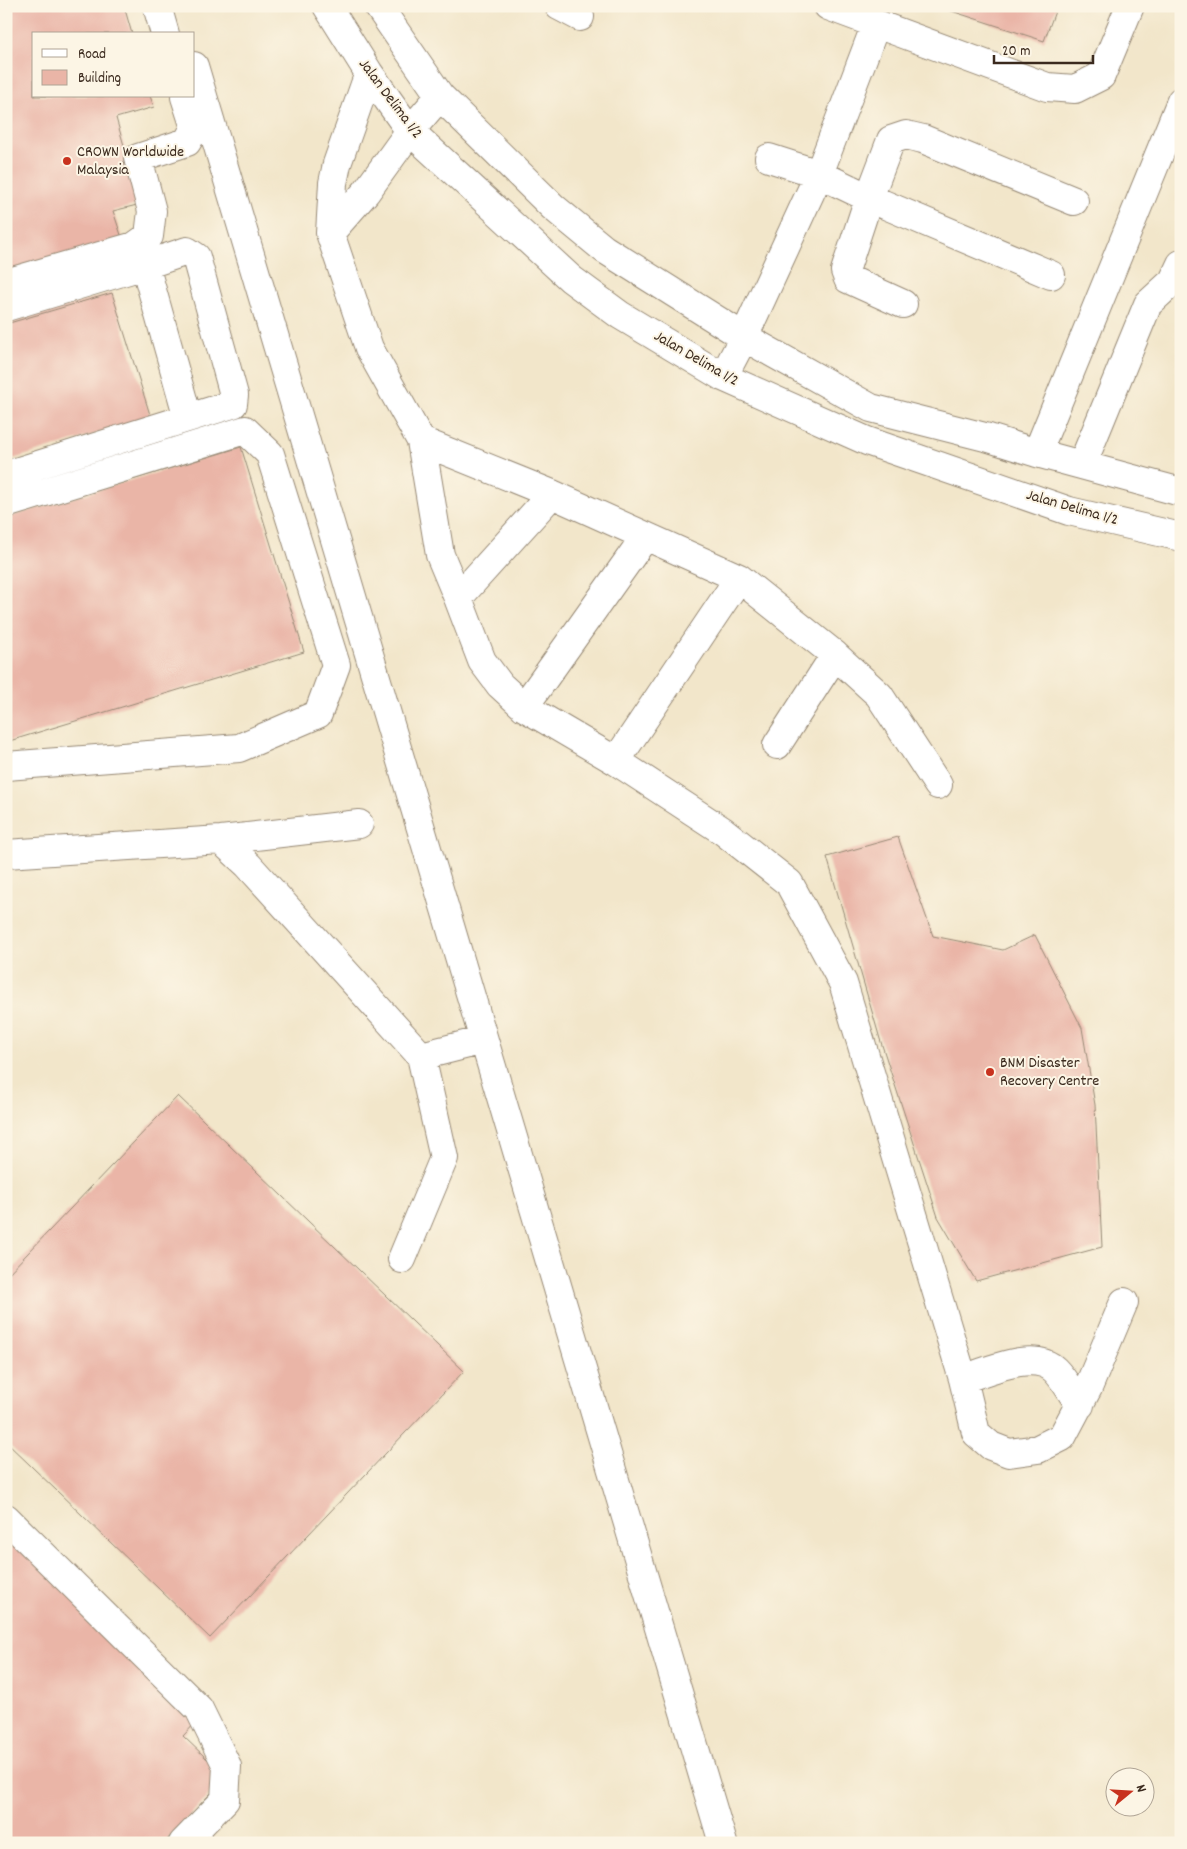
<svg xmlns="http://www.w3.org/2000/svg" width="1187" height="1849" viewBox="0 0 1187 1849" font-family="Dekko,sans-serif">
<rect width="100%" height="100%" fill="#fcf5e5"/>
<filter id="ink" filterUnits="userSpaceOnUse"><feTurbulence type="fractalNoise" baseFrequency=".02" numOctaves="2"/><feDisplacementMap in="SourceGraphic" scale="10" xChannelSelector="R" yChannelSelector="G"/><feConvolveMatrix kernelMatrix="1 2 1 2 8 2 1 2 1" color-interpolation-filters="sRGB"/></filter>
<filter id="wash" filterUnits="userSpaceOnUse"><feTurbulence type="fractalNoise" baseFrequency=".0096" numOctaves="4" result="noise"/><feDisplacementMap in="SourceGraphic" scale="20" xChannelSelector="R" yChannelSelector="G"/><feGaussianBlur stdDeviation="1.12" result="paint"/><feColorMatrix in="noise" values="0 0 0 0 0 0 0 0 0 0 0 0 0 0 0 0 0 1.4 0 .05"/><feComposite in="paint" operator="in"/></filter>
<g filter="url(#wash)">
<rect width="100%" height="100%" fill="#f2e6ca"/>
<g id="blocks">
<!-- building -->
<path fill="#eab5a7" d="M6,6h118l8,28h-98v62h116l4,11 -38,11 25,86 -28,7 9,27 -116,34z
M936,6h121l-13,35z
M112,293l39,125 -145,43v-137z
M241,447l63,205 -298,90v-224z
M898,837l35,99 70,14 32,-15 47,93 13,77 7,142 -126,34 -38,-64 -58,-178 -53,-182z
M178,1096l286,275 -254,267 -204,-196v-166z
M6,1534l194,184 -17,18 43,41 -62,66h-158z"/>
</g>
</g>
<g filter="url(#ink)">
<use href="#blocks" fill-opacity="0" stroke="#968874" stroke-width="1"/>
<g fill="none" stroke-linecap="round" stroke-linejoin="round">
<!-- minor casing -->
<g stroke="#968874" stroke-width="30">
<path id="minor" d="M157,6l8,28
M327,6l42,67 41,58 161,148 49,36 103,62 144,64 202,70 112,26
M378,6l62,90 113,111 51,42 140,88 127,71 118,30 48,15 144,39
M559,6l21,11
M828,6l219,81 28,2 26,-13 29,-70
M876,24l-57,150 50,24 182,77
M194,66l529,1777
M369,73l-32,91 -4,19 -3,50 39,115 52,93 19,114 18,43 24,63 18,24 24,22 92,54 107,70 66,52 54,100 120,396 13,54 15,13 18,7 29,-4 24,-12 26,-49 36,-86
M330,233l36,-41 44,-61 30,-35
M145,265l42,-14 9,6 38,138 -1,9 -45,14
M6,283l129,-37 14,-10 3,-25 -14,-53 49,-16 8,-14 -10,-31
M903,304l-55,-25 -3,-8 24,-73 22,-58 15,-5 17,4 151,62
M6,307l139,-42 43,153 -182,57
M723,377l21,-40 75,-163 -50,-16
M421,441l131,53 187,84 96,77 44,40 59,90
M1037,453l144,-352
M1082,465l66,-161 25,-23 8,-17
M6,504l239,-74 25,24 66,211 -18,49 -79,34 -233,18
M458,598l94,-104
M524,707l121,-170
M777,745l58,-90
M616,761l123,-183
M221,840l27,25 173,191 23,102 -42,101
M6,854l215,-14 138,-16
M421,1056l63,-16
M963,1379c25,-8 71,-30 92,-9 10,10 17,24 25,35
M6,1518l193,191 28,57 -2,34 -42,43"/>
</g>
<!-- minor -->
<use href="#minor" stroke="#fff" stroke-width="28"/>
</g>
</g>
<!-- markers -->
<g fill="#c8321e" stroke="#fcf5e5" stroke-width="2">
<circle cx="67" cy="161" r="5"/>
<circle cx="990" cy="1072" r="5"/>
</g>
<g text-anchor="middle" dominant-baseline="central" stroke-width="4" stroke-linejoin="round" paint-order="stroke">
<!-- street labels -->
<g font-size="16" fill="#3b2a1e" stroke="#fcf5e5">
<text transform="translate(390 99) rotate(53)">Jalan Delima 1/2</text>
<text transform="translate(696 359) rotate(30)">Jalan Delima 1/2</text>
<text transform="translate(1072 508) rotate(16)">Jalan Delima 1/2</text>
</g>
<!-- poi labels -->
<g font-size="16" fill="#3b2a1e" stroke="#fcf5e5" text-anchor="start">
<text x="77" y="152">CROWN Worldwide<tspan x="77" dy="18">Malaysia</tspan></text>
<text x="1000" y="1063">BNM Disaster<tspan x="1000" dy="18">Recovery Centre</tspan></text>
</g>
</g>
<!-- margin -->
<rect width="1187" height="1849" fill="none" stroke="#fcf5e5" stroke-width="25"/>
<!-- legend -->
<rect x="32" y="32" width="162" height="65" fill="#fcf5e5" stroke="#afa495"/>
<rect x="42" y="49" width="25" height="8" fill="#ffffff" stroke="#afa495"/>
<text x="78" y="58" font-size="15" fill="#3b2a1e">Road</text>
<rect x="42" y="70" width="25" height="15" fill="#eab5a7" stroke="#afa495"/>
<text x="78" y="82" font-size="15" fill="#3b2a1e">Building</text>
<!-- north arrow -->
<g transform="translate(1130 1792) rotate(72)"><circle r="24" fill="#fcf5e5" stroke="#afa495"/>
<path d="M0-4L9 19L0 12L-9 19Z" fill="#c8321e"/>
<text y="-8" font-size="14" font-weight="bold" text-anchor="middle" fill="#3b2a1e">N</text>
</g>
<!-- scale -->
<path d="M994 55v8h99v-8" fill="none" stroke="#3b2a1e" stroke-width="2.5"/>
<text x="1002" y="55" font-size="15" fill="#3b2a1e" stroke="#fcf5e5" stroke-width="4" paint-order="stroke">20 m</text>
</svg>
